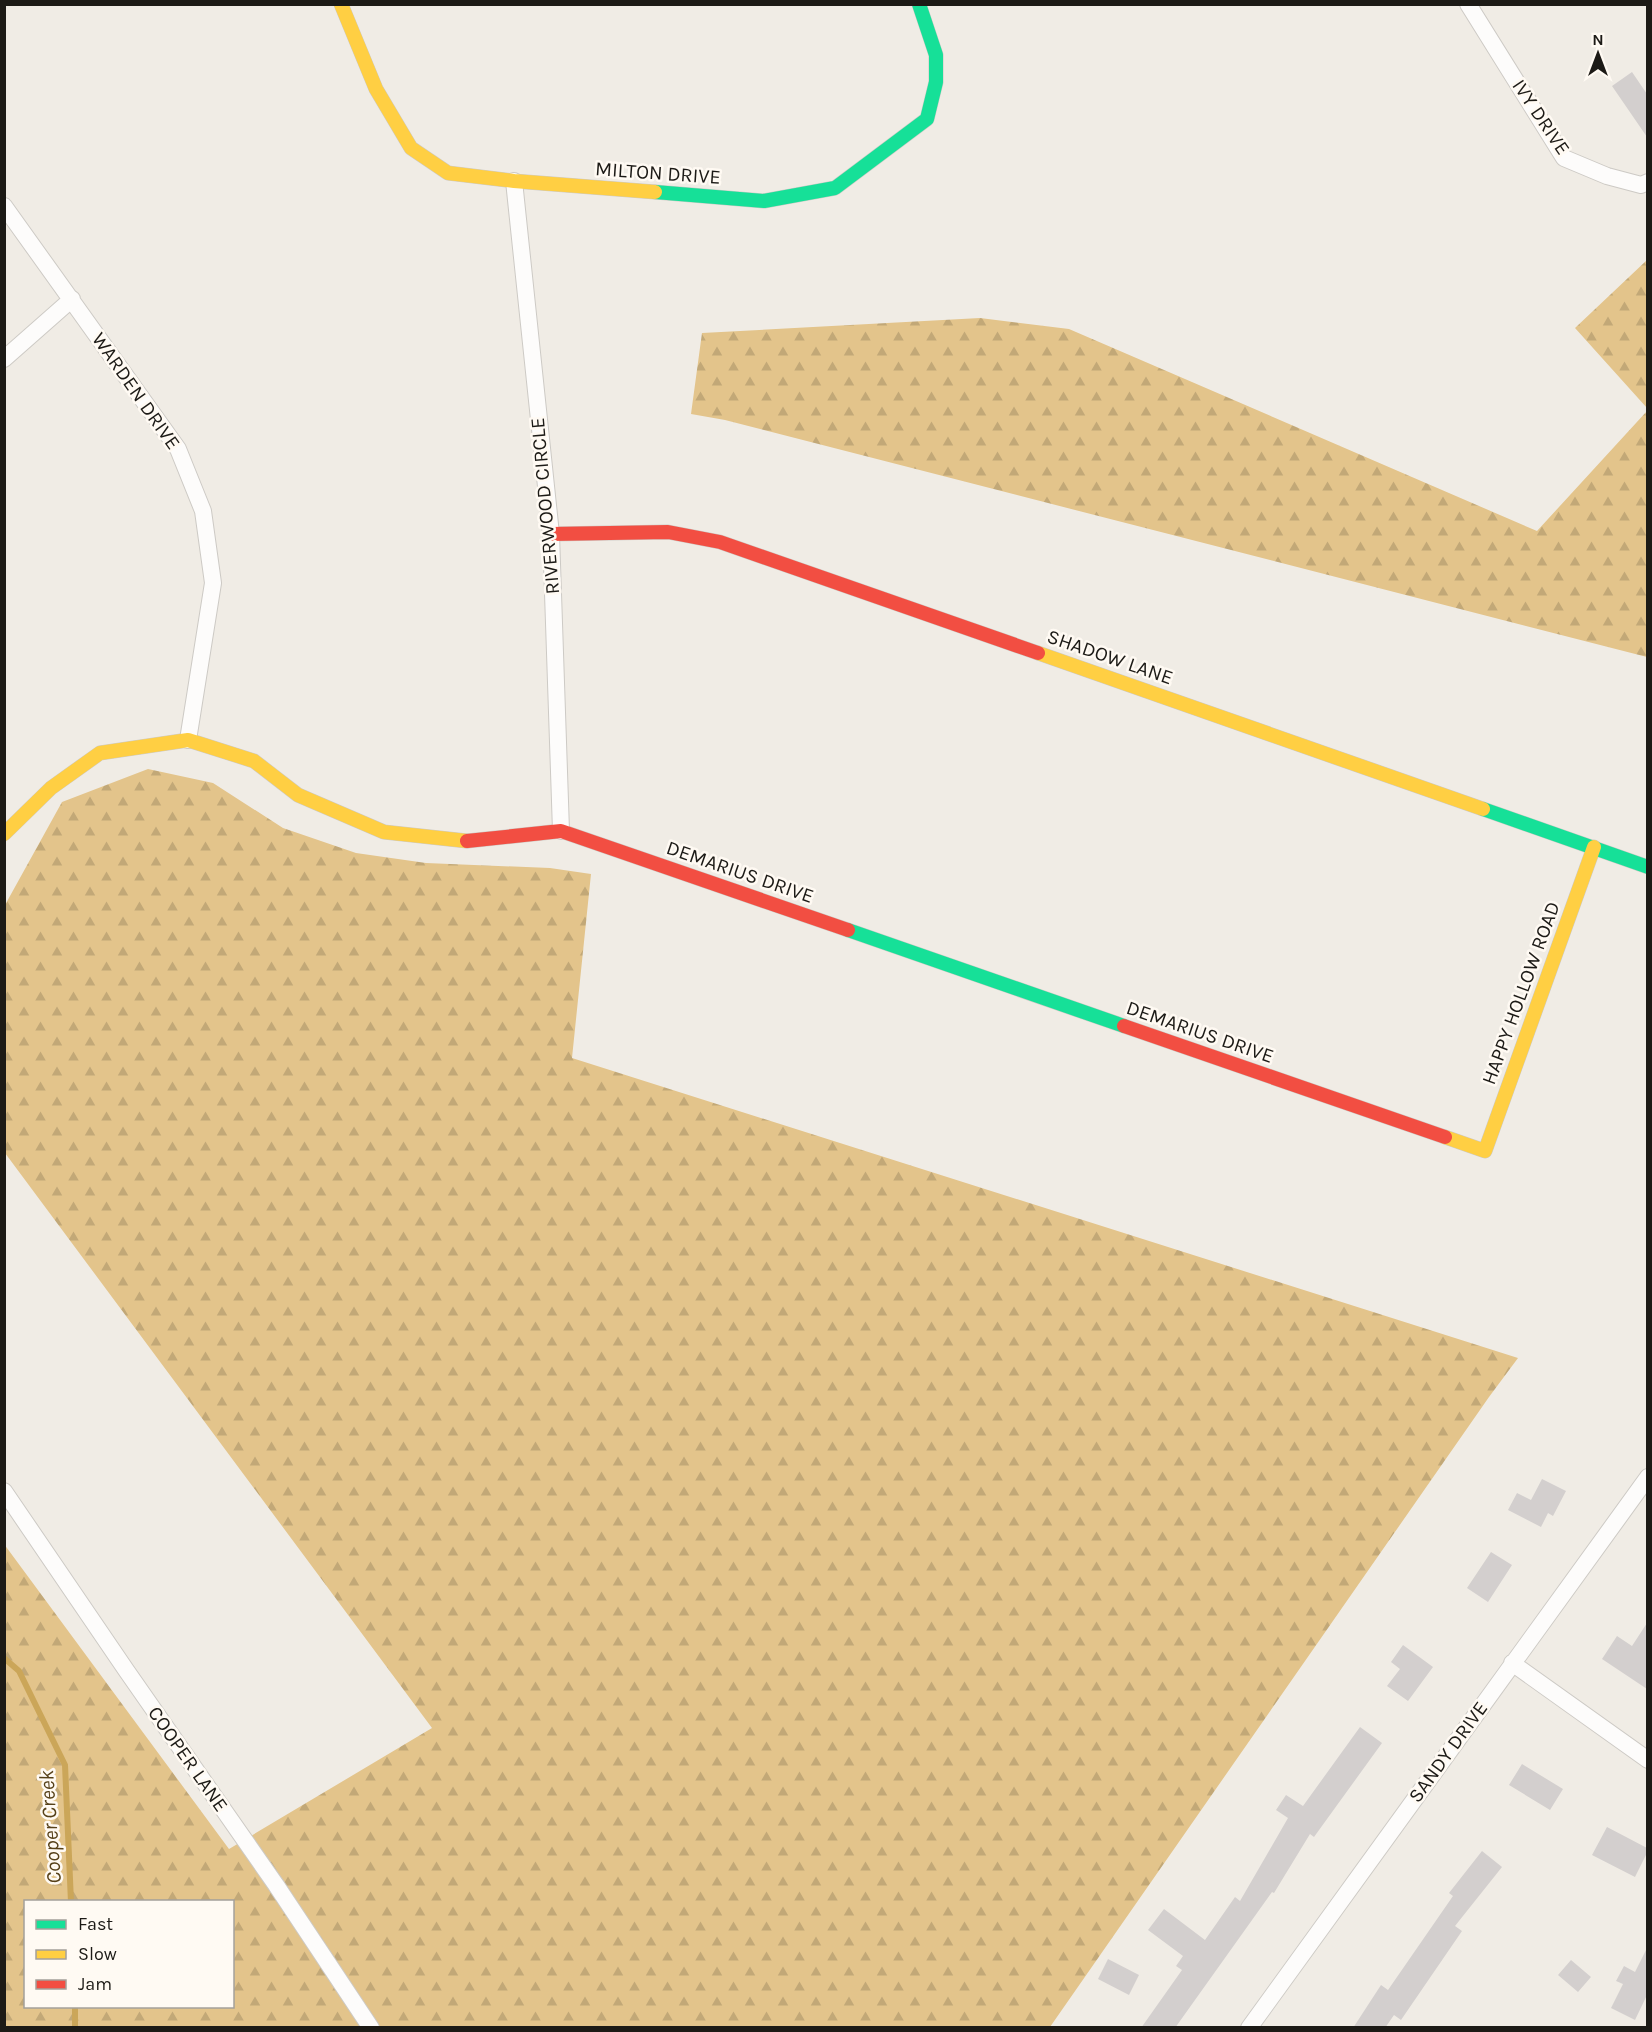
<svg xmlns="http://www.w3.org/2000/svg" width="1652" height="2032" viewBox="0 0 1652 2032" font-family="Karla,sans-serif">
<defs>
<pattern id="forest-firs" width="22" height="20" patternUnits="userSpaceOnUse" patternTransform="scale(1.5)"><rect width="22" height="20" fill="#e3c48b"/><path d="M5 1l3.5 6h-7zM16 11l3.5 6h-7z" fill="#c2a877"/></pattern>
</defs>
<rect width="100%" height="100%" fill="#f0ece5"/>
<!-- forest -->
<path fill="url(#forest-firs)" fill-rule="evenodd" d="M1647,260v148l-72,-80z
M980,318l89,11 468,202 110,-120v246l-922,-237 -34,-6 11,-81z
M148,769l65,14 70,45 73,25 70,10 124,5 41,6 -19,184 946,300 -29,39 -439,630h-1045l-1,-483 225,305 203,-121 -427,-575v-248l57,-103zM26,1902h206v104h-206z"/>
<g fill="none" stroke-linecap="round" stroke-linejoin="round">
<!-- stream -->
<path stroke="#cba659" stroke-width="6" d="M4,1658l15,13 46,94 6,137
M75,2006v22"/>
</g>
<!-- building -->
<path fill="#d3cfce" d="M1632,72l15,22v43l-35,-51z
M1542,1479l24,12 -13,25 -5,-3 -7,14 -33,-17 9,-17 14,7z
M1491,1552l21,13 -24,37 -21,-14z
M1647,1623v66l-45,-30 15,-23 15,10z
M1403,1645l30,22 -25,34 -21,-15 13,-17 -9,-7z
M1360,1727l22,16 -68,94 -4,-3 -36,59 -2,-1 -97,136h-34l41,-58 -6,-4 7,-10 -35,-26 16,-21 41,31 30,-43 5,4 48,-83 -12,-8 10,-15 17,11z
M1522,1764l41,25 -13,21 -41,-25z
M1607,1827l40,21v5l-12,24 -43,-22z
M1482,1851l20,16 -47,59 7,5 -61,89 -7,-5 -9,13h-32l28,-43 7,5 65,-94 -4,-3z
M1647,1948v47l-12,25 -24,-12 12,-24 -7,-3 8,-15 11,6z
M1108,1959l31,16 -10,20 -31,-16z
M1571,1960l20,17 -13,15 -20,-17z"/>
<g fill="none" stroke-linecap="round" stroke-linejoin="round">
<!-- street casing -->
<g stroke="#cdcac5" stroke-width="18">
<path id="street" d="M1468,4l96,154 43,18 34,9 7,-3
M514,181l37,353 10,297
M4,206l174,243 25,62 10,72 -25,157
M4,359l68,-60
M4,1491l122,179 150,215 95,143
M1512,1663l136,97
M1249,2028l399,-551"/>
</g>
<!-- fast casing -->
<g stroke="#cdcac5" stroke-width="15">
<path id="fast" d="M655,192l109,9 71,-13 92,-69 9,-37v-27l-17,-51
M1483,809l165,58
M848,930l276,96"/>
</g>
<!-- slow casing -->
<g stroke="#cdcac5" stroke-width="15">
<path id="slow" d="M341,4l35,85 35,59 37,25 66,8 141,11
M1038,653l445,156
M4,834l47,-46 49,-35 88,-13 66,21 44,34 86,37 83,9
M1445,1137l40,14 109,-304"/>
</g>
<!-- jam casing -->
<g stroke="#cdcac5" stroke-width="15">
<path id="jam" d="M551,534l117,-2 52,10 318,111
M467,841l94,-10 287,99
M1124,1026l321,111"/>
</g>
<!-- street -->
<use href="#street" stroke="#fdfcfb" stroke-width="16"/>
<!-- fast -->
<use href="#fast" stroke="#16e098" stroke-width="14"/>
<!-- slow -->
<use href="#slow" stroke="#ffcf43" stroke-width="14"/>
<!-- jam -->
<use href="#jam" stroke="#f24e42" stroke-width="14"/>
</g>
<g text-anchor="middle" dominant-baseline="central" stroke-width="5" stroke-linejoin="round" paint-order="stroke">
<!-- street labels -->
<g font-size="20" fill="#1c1a16" stroke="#fffaf3">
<text transform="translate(1541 117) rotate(56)">IVY DRIVE</text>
<text transform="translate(658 173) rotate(4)">MILTON DRIVE</text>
<text transform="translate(136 391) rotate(55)">WARDEN DRIVE</text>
<text transform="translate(545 506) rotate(-95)">RIVERWOOD CIRCLE</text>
<text transform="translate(1110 657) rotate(19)">SHADOW LANE</text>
<text transform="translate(740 872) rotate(19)">DEMARIUS DRIVE</text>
<text transform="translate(1521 993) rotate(-70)">HAPPY HOLLOW ROAD</text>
<text transform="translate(1200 1032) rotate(19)">DEMARIUS DRIVE</text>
<text transform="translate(1448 1752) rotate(-54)">SANDY DRIVE</text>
<text transform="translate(188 1759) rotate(55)">COOPER LANE</text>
</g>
<!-- water labels -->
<g font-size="21" font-style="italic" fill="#574119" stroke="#fffaf3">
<text transform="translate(50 1827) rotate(-94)">Cooper Creek</text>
</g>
</g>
<!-- border -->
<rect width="1652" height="2032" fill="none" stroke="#1c1a16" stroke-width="12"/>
<!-- legend -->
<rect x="24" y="1900" width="210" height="108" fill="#fffaf3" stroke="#a4a09b" stroke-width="1.5"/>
<rect x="36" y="1920" width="30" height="9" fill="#16e098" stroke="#a4a09b" stroke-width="1.5"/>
<text x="78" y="1930" font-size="18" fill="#1c1a16">Fast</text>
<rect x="36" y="1950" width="30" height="9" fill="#ffcf43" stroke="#a4a09b" stroke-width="1.5"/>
<text x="78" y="1960" font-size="18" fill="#1c1a16">Slow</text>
<rect x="36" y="1980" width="30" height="9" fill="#f24e42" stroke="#a4a09b" stroke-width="1.5"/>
<text x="78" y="1990" font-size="18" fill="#1c1a16">Jam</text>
<!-- north arrow -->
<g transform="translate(1598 54)" stroke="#fffaf3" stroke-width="4.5" paint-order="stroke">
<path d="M0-4.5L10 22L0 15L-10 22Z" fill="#1c1a16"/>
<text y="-9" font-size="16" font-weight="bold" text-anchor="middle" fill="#1c1a16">N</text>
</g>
</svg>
